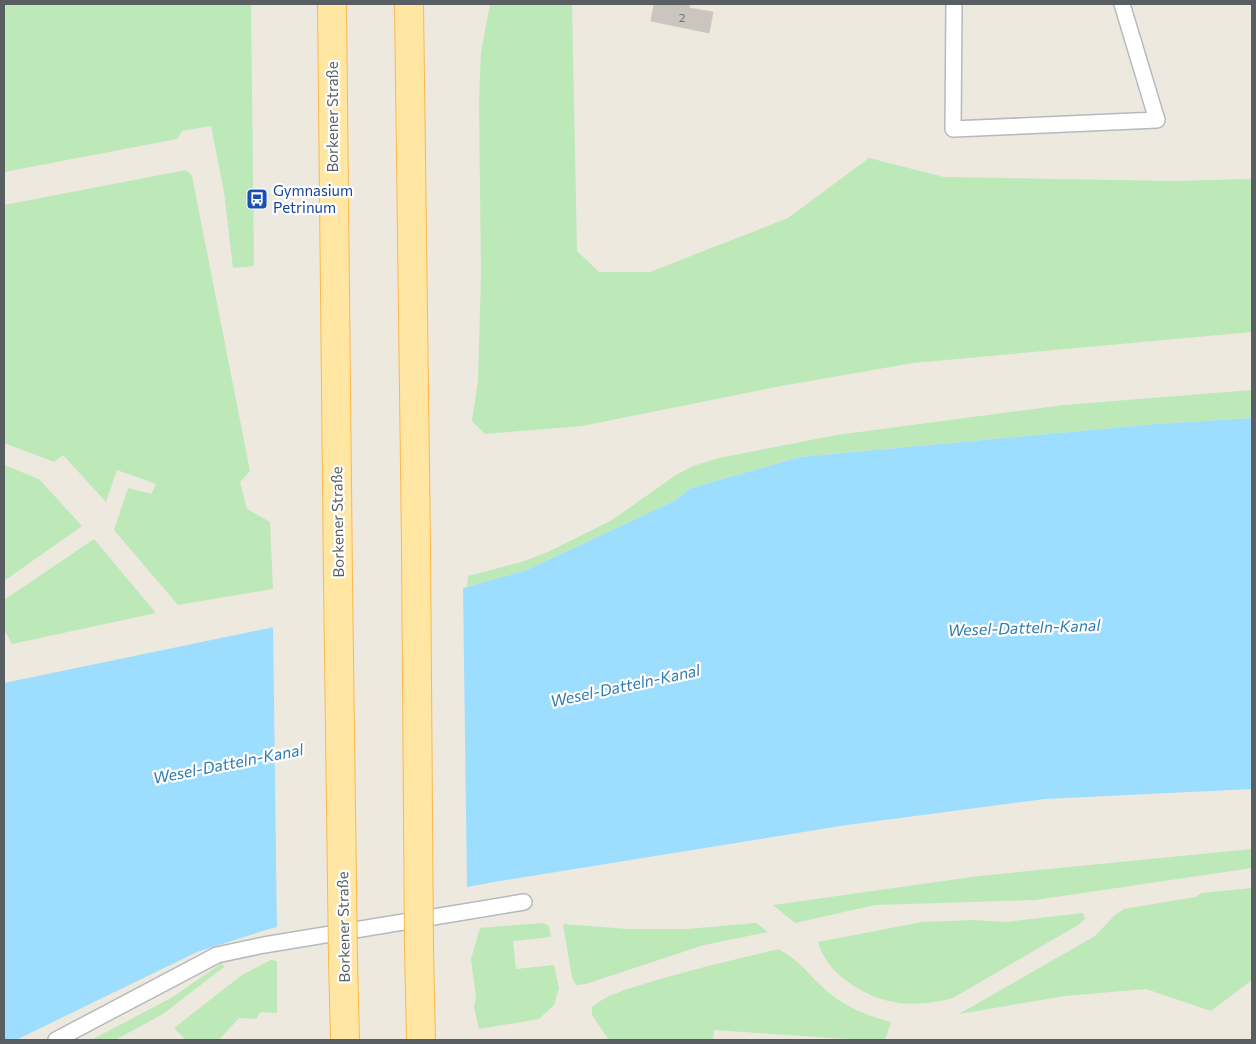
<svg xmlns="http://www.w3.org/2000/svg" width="1256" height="1044" viewBox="0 0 1256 1044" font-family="Commissioner,sans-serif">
<rect width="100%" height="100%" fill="#ede9df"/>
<!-- green -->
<path fill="#bde8b8" d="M4,4h247l3,262 -21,2 -9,-76 -13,-66 -29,5 -5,8 -173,33z
M490,4h82l5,247 22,21h51l138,-54 81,-60 75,19 230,4 75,-2 3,1v152l-339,31 -132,23 -199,40 -97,8 -13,-13 6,-41 3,-106 -2,-173 2,-49z
M186,170l6,6 58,295 -10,11 7,27 23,13 3,67 -95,16 -64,-75 14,-42 23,6 5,-10 -39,-14 -11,32 -43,-47 -9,7 -50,-19v-238z
M1252,390v28l-95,6 -357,33 -109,31 -17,13 -147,69 -60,17 1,-11 57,-15 25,-10 62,-31 64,-45 17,-9 26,-8 118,-23 227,-30z
M4,465l35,14 43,47 -78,55z
M94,539l62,74 -144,31 -8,-15v-29z
M1252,849v19l-217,32 -160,5 -80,18 -22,-18 206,-29z
M1252,888v92l-41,31 -65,-22 -81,7 -106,18 136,-78 20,-21 9,-6 72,-12 5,-4z
M1083,913l2,6 -7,6 -125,73c-40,11 -76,7 -109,-19 -13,-10 -21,-21 -26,-37l104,-20 52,-2 32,2z
M543,923l6,3 2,11 -38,4 3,28 38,-4 5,23 -5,17 -15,14 -60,10 -5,-22 2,-10 -5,-38 9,-31z
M756,923l12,9 -64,13 -118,39 -10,1 -4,-7 -9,-54 65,5h59z
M778,949c21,10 33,29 50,43 19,16 40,24 63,30l-6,18h-23l-148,-10 -1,10h-104l-17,-25v-8c14,-12 35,-18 52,-23 44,-14 89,-24 134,-35z
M271,960l6,1v52l-16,-1 -5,7 -17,-1 -20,22h-33l-12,-12 68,-53z
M222,963l2,4 -61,47 -48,26h-24l80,-42z"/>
<!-- water -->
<path fill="#9ddeff" d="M1252,418v371l-207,10 -198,26 -353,57 -69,13 -156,34 -72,23 -181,88h-12v-357l463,-96 60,-17 147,-69 17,-13 109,-31 357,-33z"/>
<!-- pier -->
<path fill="#ede9df" d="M463,586l4,304 -190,40 -4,-306z"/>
<!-- building -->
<path fill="#cac5be" stroke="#d2c9bd" d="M654,4h36l-1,4 24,4 -4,21 -58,-12z"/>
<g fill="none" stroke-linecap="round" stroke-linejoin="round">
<!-- lane casing -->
<g stroke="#b5b9be" stroke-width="18">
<path id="lane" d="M954,4l-1,125 204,-9 -35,-116
M56,1040l161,-85 47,-10 260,-43"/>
</g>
<!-- primary casing -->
<g stroke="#feb847" stroke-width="30">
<path id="primary" d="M332,4l6,576
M409,4l7,541
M419,948l2,92
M343,960l2,80"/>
</g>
<!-- lane -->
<use href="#lane" stroke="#fff" stroke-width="15"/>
<!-- primary -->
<use href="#primary" stroke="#ffe6a2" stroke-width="28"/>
<!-- primary-bridge casing -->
<g stroke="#feb847" stroke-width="30" stroke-linecap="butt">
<path id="primary-bridge" d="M416,545l3,403
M338,580l5,380"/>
</g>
<!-- primary-bridge -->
<use href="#primary-bridge" stroke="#ffe6a2" stroke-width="28"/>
</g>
<!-- icons -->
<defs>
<g id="bus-square" transform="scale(1.125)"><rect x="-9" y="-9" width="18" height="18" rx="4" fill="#1a4fb4" stroke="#fff"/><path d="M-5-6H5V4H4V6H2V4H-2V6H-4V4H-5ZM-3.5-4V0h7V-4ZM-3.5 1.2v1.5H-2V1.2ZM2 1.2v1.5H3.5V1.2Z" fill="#fff"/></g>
</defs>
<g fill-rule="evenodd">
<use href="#bus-square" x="257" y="199"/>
</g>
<g text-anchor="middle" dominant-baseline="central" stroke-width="4.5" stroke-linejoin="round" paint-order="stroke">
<!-- number labels -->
<g font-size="12" fill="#747879">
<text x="682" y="17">2</text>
</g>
<!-- street labels -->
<g font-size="15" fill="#585e62" stroke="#fff">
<text transform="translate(332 117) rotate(-90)">Borkener Straße</text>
<text transform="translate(337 522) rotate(-91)">Borkener Straße</text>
<text transform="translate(343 927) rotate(-91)">Borkener Straße</text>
</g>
<!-- transit labels -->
<g font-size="15" fill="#164399" stroke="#fff" text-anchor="start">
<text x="273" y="190">Gymnasium<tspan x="273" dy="17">Petrinum</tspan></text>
</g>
<!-- water labels -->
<g font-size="16" font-style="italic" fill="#307cb1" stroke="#fff">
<text transform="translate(1024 627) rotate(-2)">Wesel-Datteln-Kanal</text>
<text transform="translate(625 685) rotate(-12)">Wesel-Datteln-Kanal</text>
<text transform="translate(228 763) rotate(-11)">Wesel-Datteln-Kanal</text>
</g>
</g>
<!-- border -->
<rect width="1256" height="1044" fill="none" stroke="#585e62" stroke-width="10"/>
</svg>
